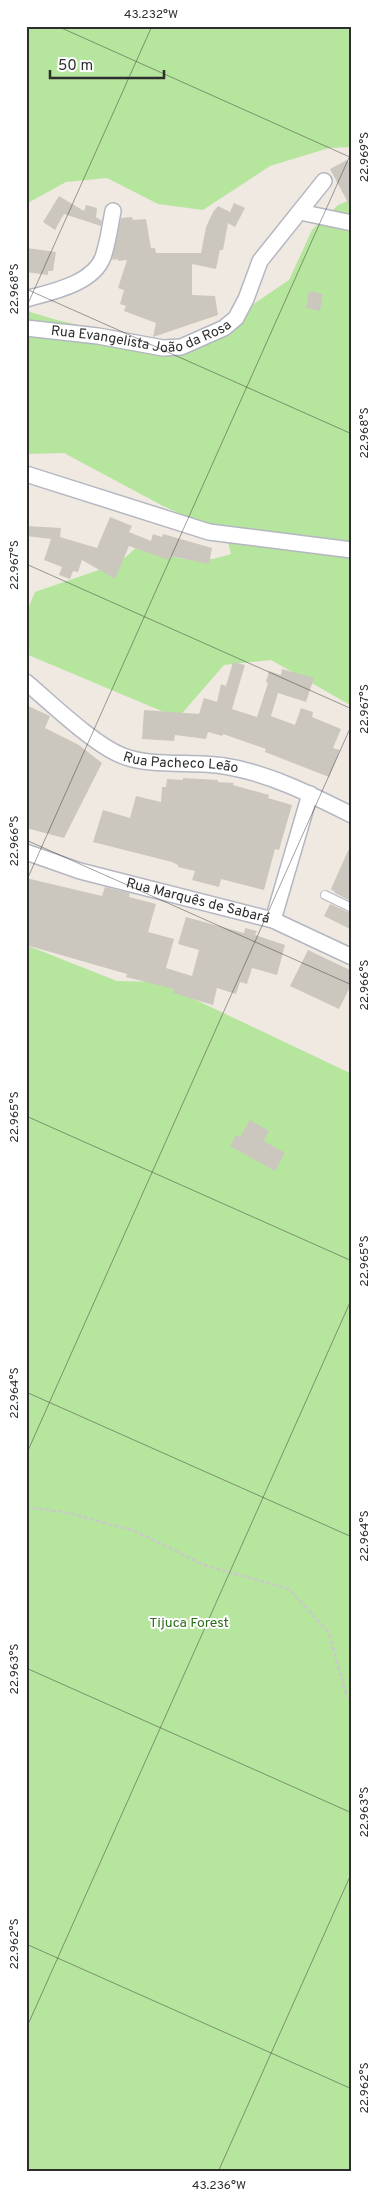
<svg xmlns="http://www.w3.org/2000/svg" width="378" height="2198" viewBox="0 0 378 2198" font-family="Overpass,sans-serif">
<rect width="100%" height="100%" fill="#efe9e1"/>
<!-- green -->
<path fill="#b6e59e" d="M26,26h326v121l-23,1 -59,18 -67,44 -45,-6 -51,-26 -41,4 -40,22z
M352,199v507l-81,-46 -47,5 -46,53 -152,-64v-41l9,-21 84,-29 19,-17c35,11 56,21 93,8l-5,-20 -63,-28 -99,-53 -38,1v-149l4,7 27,8 115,26 45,-17 72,-49 23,-50 26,-25z
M26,945l91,36 41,1 194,92v1098h-326z"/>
<!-- building -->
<path fill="#cbc7bf" d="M347,160l5,7v43l-22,-41z
M59,196l25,15 2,-6 11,3 -1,9 6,4 -1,5 -37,-12 -9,16 -12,-8z
M234,203l11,5 -10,19 -7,-4 -5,27h-3l-4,19 -24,-5v31l23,1 3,19 -65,22 3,-14 -32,-12 2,-5 -6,-2 4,-14 -6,-2 9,-28 -9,1v-2l-5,1 -1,-2 9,-40 11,-1 1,3 13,-1 5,29h4l1,5h45l5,-26 7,-15 5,-6 12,6z
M27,248l29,4 -3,19h-5v4l-22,-3z
M309,291l14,3 -3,17 -14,-3z
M110,517l22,9 -3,6 22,9 2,-7 9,3 1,-3 49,14 -3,16 -39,-8 -1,4 -40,-14 -14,33 -33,-19 -4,12 -5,-1 -3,8 -11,-4 3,-8 -18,-7 7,-21 -25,-3v-10l35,2 -1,9 37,11z
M233,662l12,3 -13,44 25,8 11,-34 -2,-1 3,-11 12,4 1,-6 32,9 -8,24 -28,-9 -7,23 24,9 6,-17 12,4 -1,5 29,12 -8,19 7,2 -11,27 -64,-25 1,-3 -43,-15 -1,2 -14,-4 -2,7 -31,-4 -1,6 -32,-2 2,-29 55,4 5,-16 13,4 4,-18 5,2z
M26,705l24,11 -5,12 34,17 23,18 -38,75 -38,-10z
M183,778l35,2v2l16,1 -1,2 36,10 -1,3 24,7 -13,45 -4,-1 -11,41 -43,-11 -2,8 -27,-7 3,-9 -17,-4v-2l-6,-3 -79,-20 10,-32 27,8 6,-22 25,6 1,-15h4l1,-8 16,1z
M352,842v60l-17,-9v-1l-4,-3z
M26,878l76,18 3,-9 25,6 -1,4 27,7 -8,28 26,7 -8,29 26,8 7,-26 -21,-6 8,-27 58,16 1,-5 12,3 -2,4 30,10 -8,30 -25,-7 -5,16 -7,-2 -4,12 -19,-6 -4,17 -40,-12 1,-4 -48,-12 1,-3 -101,-29z
M330,904l22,10v16l-28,-14z
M308,950l44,21v12l-13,26 -49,-23z
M250,1120l19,11 -5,10 21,12 -10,18 -45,-25 6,-11 4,2z"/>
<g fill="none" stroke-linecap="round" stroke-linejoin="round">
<!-- service casing -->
<g stroke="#b4b7c1" stroke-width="10">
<path id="service" d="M325,895l27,13"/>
</g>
<!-- minor casing -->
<g stroke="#b4b7c1" stroke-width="18">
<g id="minor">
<path d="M300,212l52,11"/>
<path d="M26,299c25,-7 67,-15 77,-42 5,-14 7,-31 10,-46"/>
<path id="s1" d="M26,328l72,8 65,12 18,-1 43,-19 12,-10 10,-19 14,-38 64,-80"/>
<path d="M26,474l183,58 143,18"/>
<path id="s2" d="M26,682c25,21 68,63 97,74 27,11 71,5 101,10 45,7 88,29 128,49"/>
<path id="s3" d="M26,852l54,19 193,49 79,37"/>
<path d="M273,920l37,-126"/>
</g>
</g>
<!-- path -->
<path stroke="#c9c9c9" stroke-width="2.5" stroke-dasharray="4 2.5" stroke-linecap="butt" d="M26,1507l38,5 71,19 69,34 85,24 40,44 16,58 7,11"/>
<!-- service -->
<use href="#service" stroke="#fff" stroke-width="8"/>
<!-- minor -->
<use href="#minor" stroke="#fff" stroke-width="15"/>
</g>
<!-- ticks -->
<path fill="none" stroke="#2e2e2e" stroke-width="1" stroke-opacity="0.45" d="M57,26l295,132M26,289l326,145M26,308l126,-282M26,564l326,145M26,840l326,145M26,882l326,-731M26,1116l326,145M26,1392l326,145M26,1455l326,-731M26,1668l326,145M26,1944l326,145M26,2029l326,-731M218,2172l134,-300"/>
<g text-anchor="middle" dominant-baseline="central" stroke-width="4" stroke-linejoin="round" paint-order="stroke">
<!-- street labels -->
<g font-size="14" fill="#2e2e2e" stroke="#fff">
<text stroke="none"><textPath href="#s1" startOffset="118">Rua Evangelista João da Rosa</textPath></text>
<text stroke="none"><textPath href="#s2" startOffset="181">Rua Pacheco Leão</textPath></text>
<text stroke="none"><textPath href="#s3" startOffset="179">Rua Marquês de Sabará</textPath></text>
</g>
<!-- park labels -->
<g font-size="14" fill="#2c6e1b" stroke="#fff">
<text x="189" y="1623">Tijuca Forest</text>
</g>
</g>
<!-- border -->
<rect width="378" height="2198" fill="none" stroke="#ffffff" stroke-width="55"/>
<!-- scale -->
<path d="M50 70v8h114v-8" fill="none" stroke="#2e2e2e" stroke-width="2.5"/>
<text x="58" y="70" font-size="15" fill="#2e2e2e" stroke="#ffffff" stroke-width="4" paint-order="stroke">50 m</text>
<rect x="28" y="28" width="322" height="2142" fill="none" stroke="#2e2e2e" stroke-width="2"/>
<g font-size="12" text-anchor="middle" fill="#2e2e2e">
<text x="151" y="18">43.232°W</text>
<text transform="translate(364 157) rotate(-90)" y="4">22.969°S</text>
<text transform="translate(14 289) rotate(-90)" y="4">22.968°S</text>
<text transform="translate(364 433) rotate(-90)" y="4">22.968°S</text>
<text transform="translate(14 565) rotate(-90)" y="4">22.967°S</text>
<text transform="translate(364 709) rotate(-90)" y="4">22.967°S</text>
<text transform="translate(14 841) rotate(-90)" y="4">22.966°S</text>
<text transform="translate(364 985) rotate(-90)" y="4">22.966°S</text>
<text transform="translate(14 1117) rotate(-90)" y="4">22.965°S</text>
<text transform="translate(364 1261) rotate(-90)" y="4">22.965°S</text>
<text transform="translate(14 1393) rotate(-90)" y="4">22.964°S</text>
<text transform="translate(364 1536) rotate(-90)" y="4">22.964°S</text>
<text transform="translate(14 1669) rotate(-90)" y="4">22.963°S</text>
<text transform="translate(364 1812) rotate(-90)" y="4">22.963°S</text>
<text transform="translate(14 1944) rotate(-90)" y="4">22.962°S</text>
<text transform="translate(364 2088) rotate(-90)" y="4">22.962°S</text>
<text x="219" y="2189">43.236°W</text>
</g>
</svg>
